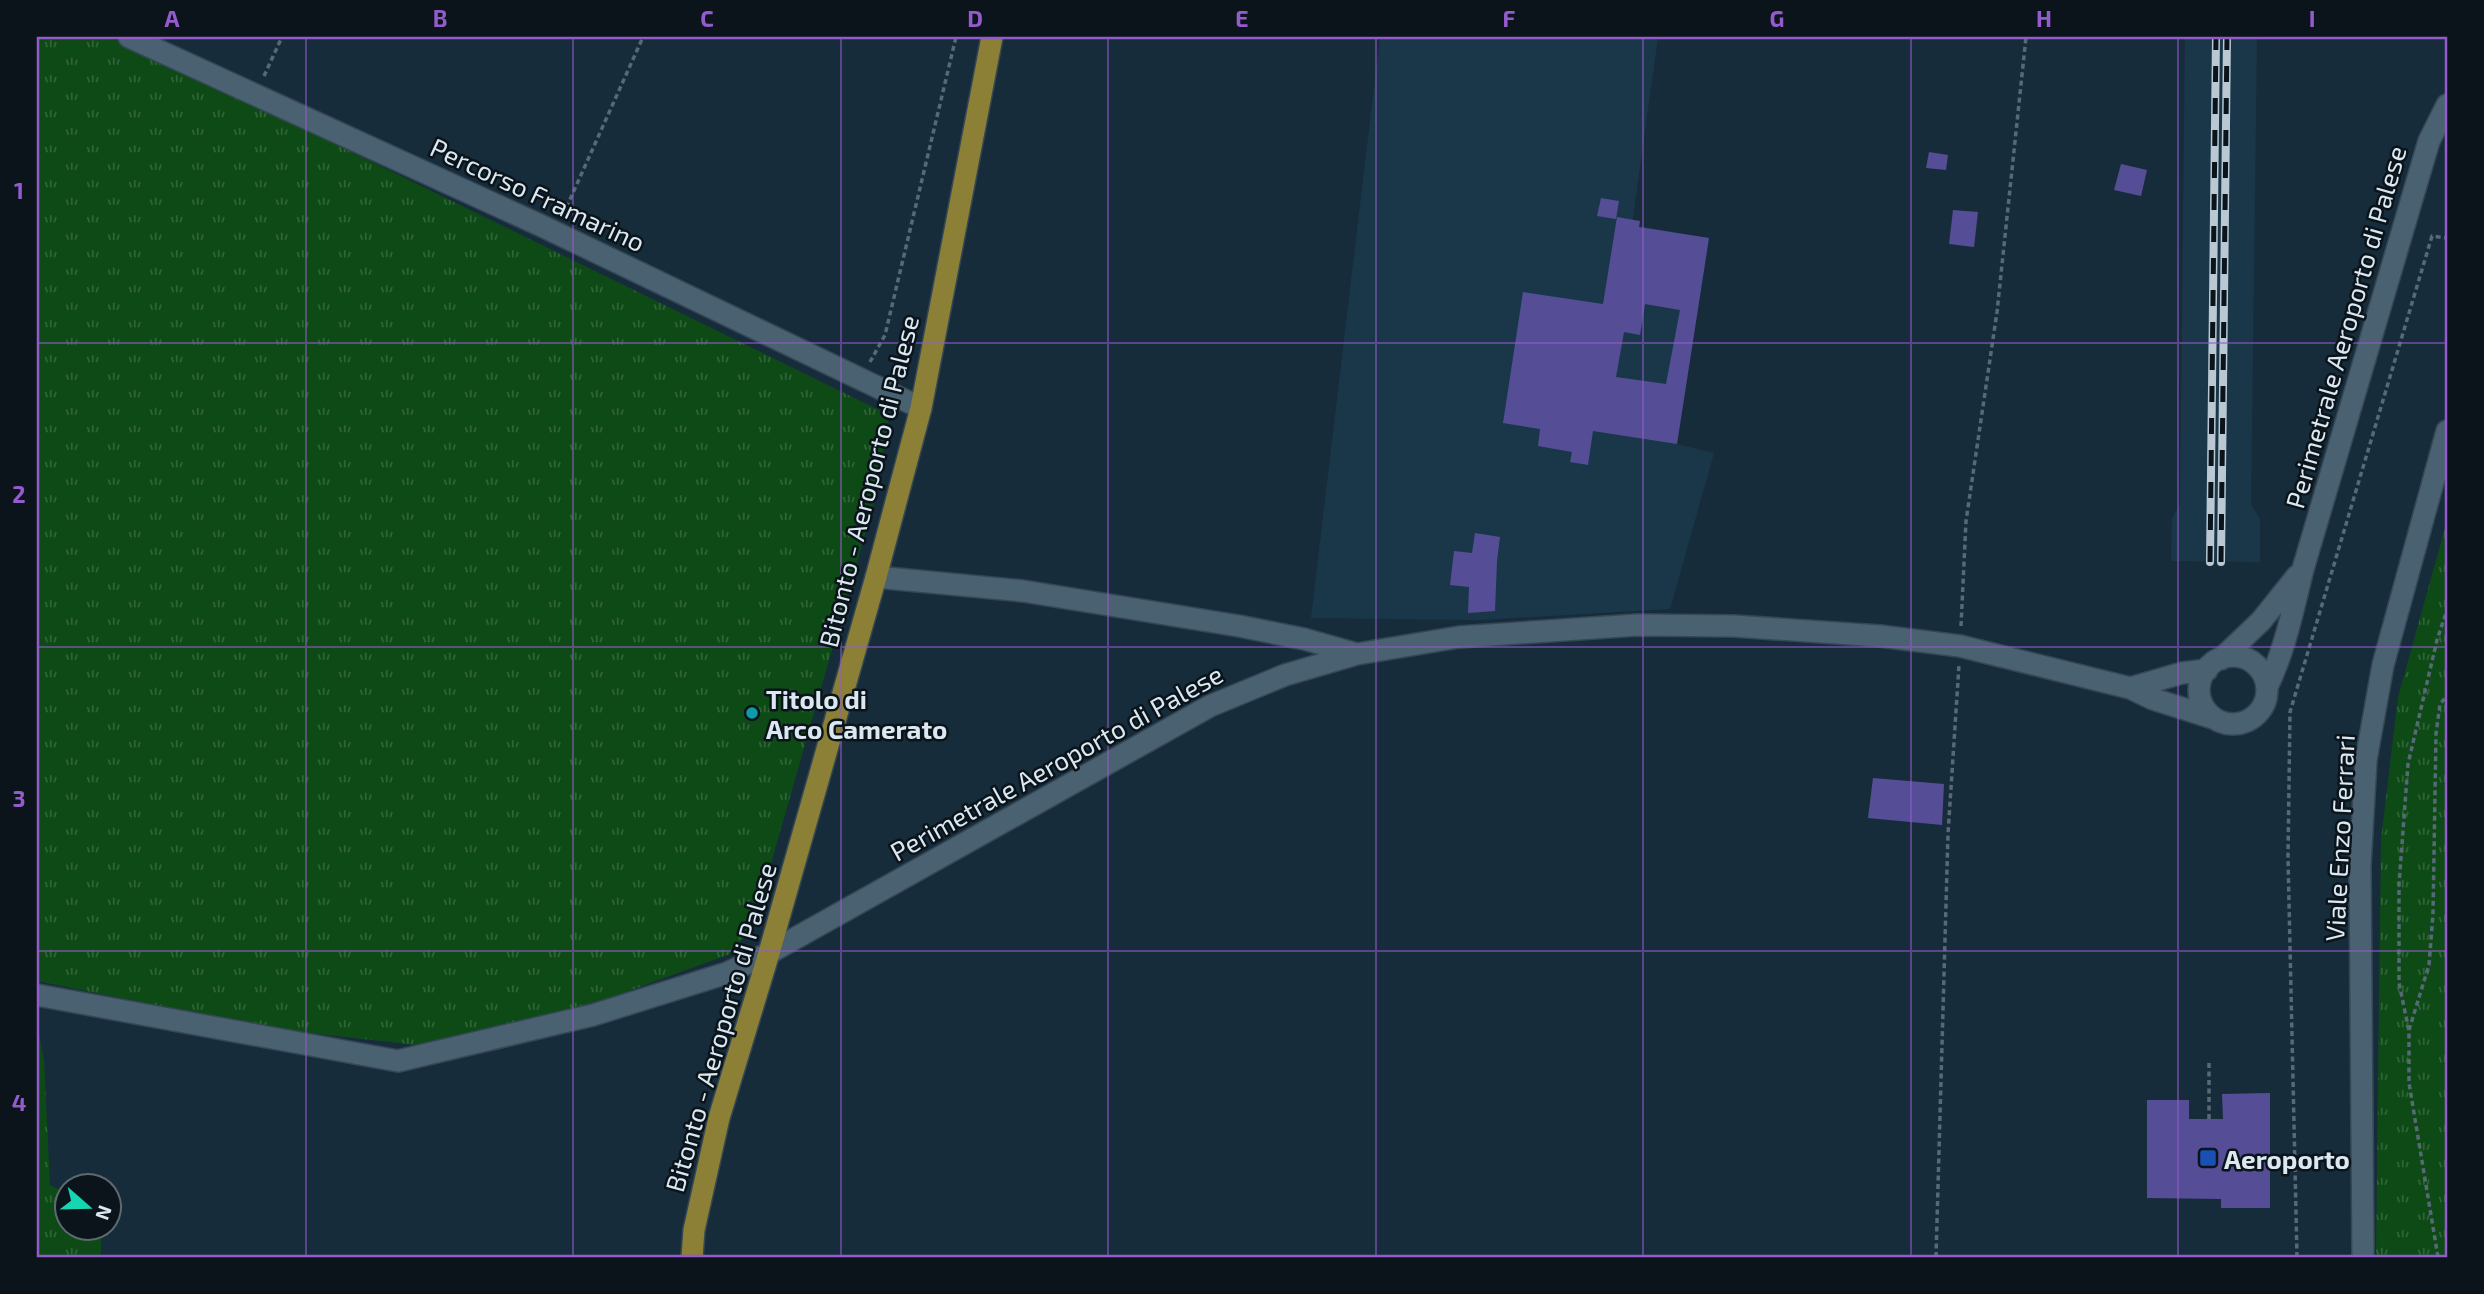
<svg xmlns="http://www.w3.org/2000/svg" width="2484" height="1294" viewBox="0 0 2484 1294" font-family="'Exo 2',sans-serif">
<defs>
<pattern id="grass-tufts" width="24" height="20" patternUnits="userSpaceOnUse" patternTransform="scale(1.75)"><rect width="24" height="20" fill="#0e4a16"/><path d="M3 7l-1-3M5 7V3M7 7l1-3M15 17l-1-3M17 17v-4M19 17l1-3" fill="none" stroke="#306438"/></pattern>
</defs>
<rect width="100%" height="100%" fill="#172c3b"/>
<!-- built -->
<path fill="#1a374a" d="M1380,37h278l-26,188 77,13 -32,206 37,9 -44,156 -190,11 -169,-2z
M2185,37h72l-6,467 9,15v43l-89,-1 1,-42 8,-15z"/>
<!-- grass -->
<path fill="url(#grass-tufts)" d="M37,37h73l256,122 523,256 -12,77 -103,361 -22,75 -22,26 -140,51 -173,40 -143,-16 -237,-48z
M2447,521v736h-71l5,-417 17,-143z
M37,1025l7,35 6,125 16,8v35h35v29h-64z"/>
<!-- building -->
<path fill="#554e96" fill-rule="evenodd" d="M1929,152l19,3 -2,15 -20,-2z
M2121,164l26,6 -6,26 -27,-6z
M1601,198l18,3 -3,18 -19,-3z
M1953,210l25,2 -4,35 -25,-3z
M1617,217l23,4 -1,6 70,11 -32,206 -84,-13 -5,34 -18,-3 2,-10 -34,-6 2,-17 -37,-6 20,-131 80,12zM1645,304l35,6 -14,74 -50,-7 8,-45 16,3z
M1475,533l25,4 -3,24 -2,50 -27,2 1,-26 -19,-2 4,-34 18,2z
M1873,778l71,6 -2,41 -74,-7z
M2270,1093v115h-49v-9l-74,-1v-98h42v19h34l-1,-25z"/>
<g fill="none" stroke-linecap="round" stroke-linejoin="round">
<!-- minor casing -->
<g stroke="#354754" stroke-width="24">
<path id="minor" d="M129,37l413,189 379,182
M876,577l147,14 216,35 65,13 53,15
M2199 690a34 34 0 1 1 68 0a34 34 0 1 1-68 0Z
M2221,659l40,-38 36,-45
M2267,687c18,-37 26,-78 36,-118l126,-428 18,-36
M2130,688l52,-15 25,-3
M37,995l361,66 195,-46 134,-42 42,-20 441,-247 75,-31 72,-21 102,-17 178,-12 97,1 146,10 80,10 170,42 23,11 60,19
M2363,1257l-3,-391 6,-106 17,-95 64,-234"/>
</g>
<!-- major casing -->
<g stroke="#354754" stroke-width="24">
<path id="major" d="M692,1257l2,-27 25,-112 50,-165 107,-376 45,-169 71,-371"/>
</g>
<!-- path -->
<path stroke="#576977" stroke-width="3.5" stroke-dasharray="5 3.5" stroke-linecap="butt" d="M264,76l18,-39
M563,215l80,-178
M870,362l15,-27 71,-298
M1961,626l5,-105 31,-209 29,-275
M2409,1030l20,-65 4,-51 3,-180 4,-30 7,-8
M2209,1119v-57
M1936,1257l12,-423 11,-169
M2297,1257l-9,-399 2,-146 142,-476 15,2
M2438,1257l-29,-174v-52l-10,-48v-99l9,-120 29,-124 10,-30"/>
<!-- minor -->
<use href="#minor" stroke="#4a6172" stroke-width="21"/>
<!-- major -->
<use href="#major" stroke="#8b8035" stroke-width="21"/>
<!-- rail casing -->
<g stroke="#b9c8d3" stroke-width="8">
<path id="rail" d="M2210,562l6,-525
M2221,562l6,-525"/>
</g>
<!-- rail -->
<use href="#rail" stroke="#0a141a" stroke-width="5" stroke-dasharray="16" stroke-linecap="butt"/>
</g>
<!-- grid -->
<path fill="none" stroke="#935bcc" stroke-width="2" stroke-opacity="0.55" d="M306,37v1220M573,37v1220M841,37v1220M1108,37v1220M1376,37v1220M1643,37v1220M1911,37v1220M2178,37v1220M37,343h2410M37,647h2410M37,951h2410"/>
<!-- markers -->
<circle fill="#0f9aa8" stroke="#0a141a" stroke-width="2.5" cx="752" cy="713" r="7"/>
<rect fill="#1a4fb4" stroke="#0a141a" stroke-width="2.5" x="2199" y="1149" width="18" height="18" rx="3.5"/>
<g text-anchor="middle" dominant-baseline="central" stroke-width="5" stroke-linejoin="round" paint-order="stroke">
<!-- street labels -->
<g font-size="26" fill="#dbe8f2" stroke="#0a141a">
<text transform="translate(538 194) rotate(25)">Percorso Framarino</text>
<text transform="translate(2345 327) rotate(-74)">Perimetrale Aeroporto di Palese</text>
<text transform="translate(868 481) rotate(-76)">Bitonto - Aeroporto di Palese</text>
<text transform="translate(1056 762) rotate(-29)">Perimetrale Aeroporto di Palese</text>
<text transform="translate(2339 838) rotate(-87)">Viale Enzo Ferrari</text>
<text transform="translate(720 1027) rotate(-74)">Bitonto - Aeroporto di Palese</text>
</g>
<!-- poi labels -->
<g font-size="26" font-weight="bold" fill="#dbe8f2" stroke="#0a141a" text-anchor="start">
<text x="766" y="698">Titolo di<tspan x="766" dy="30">Arco Camerato</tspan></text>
<text x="2224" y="1158">Aeroporto</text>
</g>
</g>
<!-- border -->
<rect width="2484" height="1294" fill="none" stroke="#0a141a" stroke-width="77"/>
<!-- north arrow -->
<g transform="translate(88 1207) rotate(110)"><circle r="33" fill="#0a141a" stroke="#5e6970" stroke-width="2"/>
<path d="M0-5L12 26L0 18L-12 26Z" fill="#15d5b3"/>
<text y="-10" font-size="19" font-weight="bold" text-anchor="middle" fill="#dbe8f2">N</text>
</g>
<rect x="38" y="38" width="2408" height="1218" fill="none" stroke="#935bcc" stroke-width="2.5"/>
<g font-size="23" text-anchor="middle" font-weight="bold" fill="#935bcc">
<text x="172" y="27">A</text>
<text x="440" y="27">B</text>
<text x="707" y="27">C</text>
<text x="975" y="27">D</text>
<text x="1242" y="27">E</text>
<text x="1509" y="27">F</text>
<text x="1777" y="27">G</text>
<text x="2044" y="27">H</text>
<text x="2312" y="27">I</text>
<text x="19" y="199">1</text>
<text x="19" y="503">2</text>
<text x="19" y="807">3</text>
<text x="19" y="1111">4</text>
</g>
</svg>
